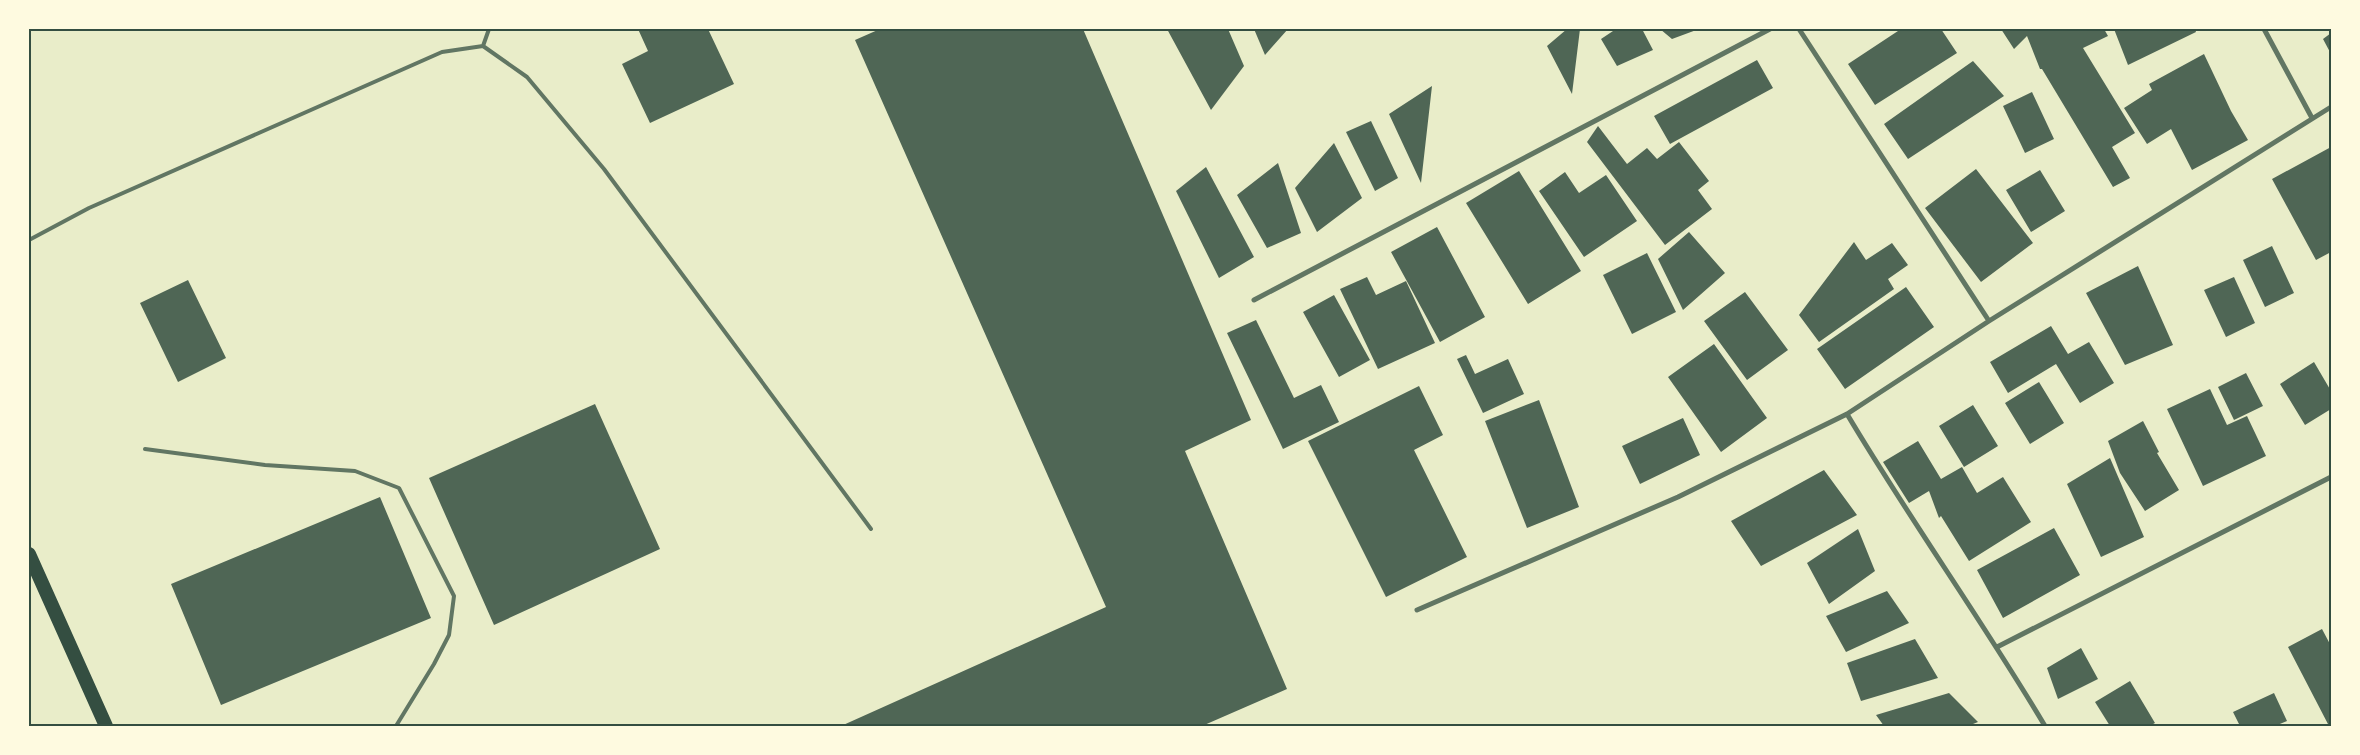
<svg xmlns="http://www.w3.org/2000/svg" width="2360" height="755" viewBox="0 0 2360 755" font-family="Quicksand,sans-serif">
<rect width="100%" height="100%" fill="#e9edc9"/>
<!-- building -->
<path fill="#4f6655" d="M638,29h70l26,55 -84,39 -28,-59 26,-13z
M880,29h203l168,391 -66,31 102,238 -85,37h-361l265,-119 -251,-567z
M1167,29h61l16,37 -33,44z
M1254,29h34l-23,26z
M1567,29h13l-8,65 -25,-48z
M1616,29h26l11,21 -36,16 -16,-27z
M1660,29h39l-27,10z
M1901,29h40l16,24 -82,52 -27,-41z
M2001,29h103l4,7 -25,12 52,85 -23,14 18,31 -17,9 -71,-118h-2l-13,-33 -13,13z
M2114,29h81l1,3 -68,33z
M2331,33v21l-8,-15z
M2204,54l27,57 17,29 -56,30 -21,-41 -24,15 -23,-36 28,-18 -3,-6z
M1757,60l16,28 -103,56 -16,-28z
M1973,61l31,35 -96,63 -24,-35z
M1432,86l-11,97 -32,-69z
M2032,92l22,47 -29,14 -22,-47z
M1371,121l27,57 -23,13 -29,-59z
M1598,126l29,38 20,-16 10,11 22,-17 30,39 -11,9 14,19 -47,36 -78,-103z
M1334,143l28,55 -45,34 -22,-44z
M2331,147v105l-15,8 -44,-81z
M1278,163l23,70 -34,15 -30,-53z
M1206,167l48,90 -35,21 -43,-87z
M1976,169l57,74 -52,39 -56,-74z
M2040,170l25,41 -34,21 -25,-42z
M1519,171l62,100 -53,33 -62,-101z
M1565,172l14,21 27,-18 31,46 -53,36 -45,-66z
M1437,227l48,90 -45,25 -49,-90z
M1689,232l36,41 -42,37 -25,-51z
M1854,242l12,18 26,-17 16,22 -20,14 6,10 -75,53 -20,-27z
M2272,246l22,47 -29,14 -22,-47z
M1647,253l29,59 -44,22 -29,-59z
M2138,266l35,79 -48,20 -39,-72z
M1367,277l9,18 30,-14 29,62 -57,26 -38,-80z
M2234,277l21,46 -29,14 -22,-47z
M188,280l38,78 -48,24 -38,-79z
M1906,287l28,40 -89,62 -28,-40z
M1745,292l43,58 -41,30 -43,-59z
M1334,295l36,65 -31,17 -36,-65z
M1256,320l38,78 27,-13 18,37 -56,27 -56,-116z
M2051,326l17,28 21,-12 25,41 -34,20 -24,-39 -48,29 -18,-31z
M1714,344l53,74 -46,34 -53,-75z
M1466,355l9,19 33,-15 16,35 -41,19 -26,-54z
M2314,362l17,29v18l-26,16 -25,-41z
M2246,373l17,33 -29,14 -16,-33z
M2039,382l25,41 -34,21 -25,-41z
M1419,386l24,49 -29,15 53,107 -81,40 -78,-156z
M2210,389l17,36 20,-9 19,40 -63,30 -36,-77z
M1539,400l40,107 -52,21 -42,-107z
M595,404l65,145 -166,76 -65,-147z
M1973,405l25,41 -34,21 -25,-41z
M1683,418l17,37 -60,29 -18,-38z
M2143,421l16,31 -2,1 22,37 -34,21 -25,-38 -12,-32z
M1918,441l23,38 21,-12 15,26 26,-16 28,45 -62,39 -28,-45 -2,2 -10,-27 -20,12 -26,-41z
M2110,458l34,79 -43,20 -34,-73z
M1824,470l33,45 -96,51 -30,-45z
M380,497l51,121 -210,87 -50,-121z
M2054,528l26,47 -77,43 -26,-48z
M1858,529l17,42 -46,33 -22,-41z
M1887,591l22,32 -63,29 -20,-36z
M2322,629l9,17v80h-2l-41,-79z
M1915,639l23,39 -77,23 -14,-38z
M2081,648l17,31 -40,20 -11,-31z
M2130,681l25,42 -6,3h-39l-15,-24z
M1949,693l29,29 -10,4h-84l-8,-11z
M2274,693l13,28 -12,5h-35l-7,-14z"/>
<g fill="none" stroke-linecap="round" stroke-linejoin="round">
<!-- service -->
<path stroke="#617663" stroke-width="4" d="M483,46l6,-17
M29,240l60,-32 353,-156 41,-6 44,31 77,92 267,360
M145,449l120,16 90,6 44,17 55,108 -5,39 -15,29 -38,62"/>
<!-- minor -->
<path stroke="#617663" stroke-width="5" d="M1799,29l190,292
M2264,29l48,89
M1254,300l516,-271
M1847,414c63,106 135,206 198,312
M1417,610l261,-113 169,-83 142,-93 342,-214
M1997,647l334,-170"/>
<!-- trunk -->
<path stroke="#344e41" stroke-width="14" d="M29,554l77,172"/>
</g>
<!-- border -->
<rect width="2360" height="755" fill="none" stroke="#fefae0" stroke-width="60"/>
<rect x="30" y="30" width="2300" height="695" fill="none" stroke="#344e41" stroke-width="2"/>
</svg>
